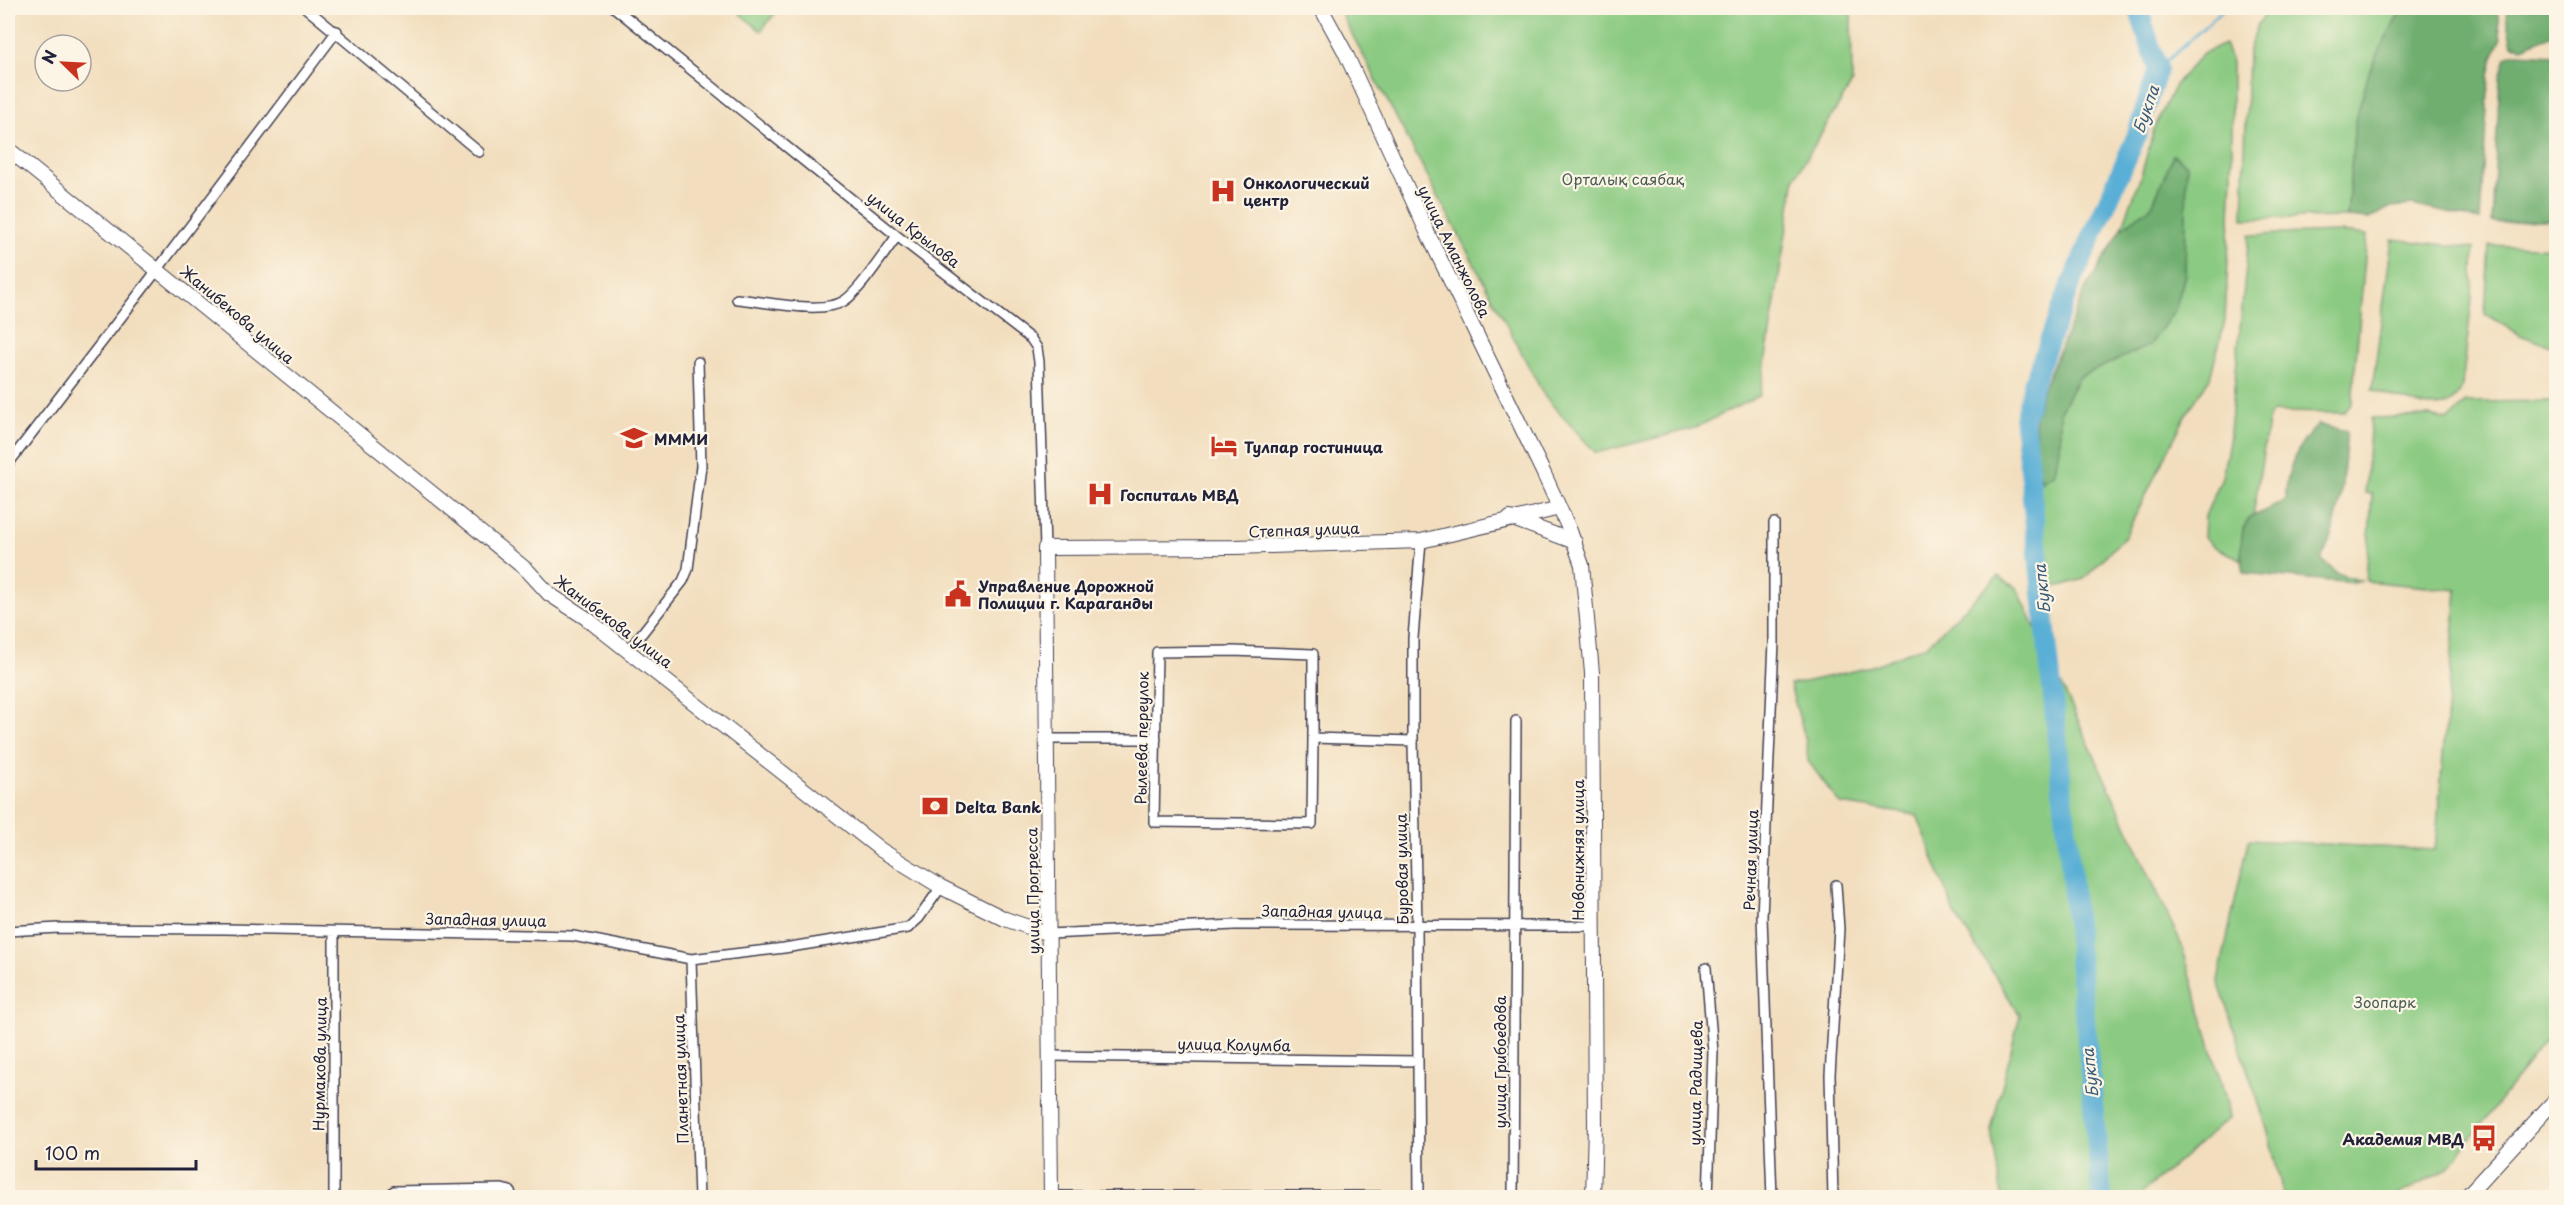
<svg xmlns="http://www.w3.org/2000/svg" width="2564" height="1205" viewBox="0 0 2564 1205" font-family="'Playpen Sans',sans-serif">
<rect width="100%" height="100%" fill="#fcf5e5"/>
<filter id="ink" filterUnits="userSpaceOnUse"><feTurbulence type="fractalNoise" baseFrequency=".0167" numOctaves="2"/><feDisplacementMap in="SourceGraphic" scale="12" xChannelSelector="R" yChannelSelector="G"/><feConvolveMatrix kernelMatrix="1 2 1 2 8 2 1 2 1" color-interpolation-filters="sRGB"/></filter>
<filter id="wash" filterUnits="userSpaceOnUse"><feTurbulence type="fractalNoise" baseFrequency=".008" numOctaves="4" result="noise"/><feDisplacementMap in="SourceGraphic" scale="24" xChannelSelector="R" yChannelSelector="G"/><feGaussianBlur stdDeviation="1.35" result="paint"/><feColorMatrix in="noise" values="0 0 0 0 0 0 0 0 0 0 0 0 0 0 0 0 0 1.4 0 .05"/><feComposite in="paint" operator="in"/></filter>
<g filter="url(#wash)">
<rect width="100%" height="100%" fill="#f2debe"/>
<!-- green -->
<path fill="#8bca82" stroke="#56765e" stroke-width="1.5" d="M745,8h34l-18,23 -21,-17z
M1338,8h513l1,75 -57,94 -35,218 -65,33 -99,25 -51,-56z
M2269,8h133l-47,113 -8,96 -104,2 5,-167 10,-28z
M2225,44l7,18v114l-7,145 -15,57 -24,37 -61,121 -41,43 -24,7 -14,1 -10,-122 6,16 18,-39v-31l19,-34 71,-32 25,-35 10,-35 1,-111 -13,-8 -21,50 -30,22 19,-52 13,-47 21,-44 28,-32z
M2339,232l28,3 -15,168 -8,10 -71,-1 -4,4 -16,100c-11,14 -12,26 -12,43l-25,-11 -12,-11 1,-21 17,-39 7,-35 20,-207z
M2392,239l82,9 -2,51 -10,88c-4,7 -7,15 -15,18 -15,7 -58,-10 -75,-15z
M2489,245l67,3v100l-36,-13 -35,-21z
M2556,401v626l-109,142 -52,28h-111l-17,-69 -49,-147 30,-141 187,10 22,-260 -91,-9 6,-87 -7,-1 6,-75 59,-2 18,4 18,-18z
M1998,576l19,12 165,358 44,153 3,19 -92,79h-135l-11,-67 29,-115 -65,-101 -38,-99 -77,-11 -32,-43 -2,-20 -16,-56 77,-17 60,-23z"/>
<!-- forest -->
<path fill="#70ae70" stroke="#496856" stroke-width="1.5" d="M2402,8h95l4,32 -8,17 -4,18 -9,145 -68,-15 -21,2 -22,12 -22,-2 8,-96 15,-52z
M2507,8h49v25l-34,14 -10,-2 -6,-28z
M2516,53l40,2v165c-23,-2 -41,5 -64,2l8,-144 6,-21z
M2173,155l14,9 -2,111 -10,35 -25,35 -71,32 -19,34v31l-5,31 -13,8 -6,-16 -1,-50 9,-29 41,-96 37,-62 30,-22z
M2319,424c9,5 18,4 28,7 -4,43 -5,90 -26,128l16,14 24,8 -8,2 -109,-10c-3,-16 -8,-49 11,-58 11,-5 20,-8 31,-15 -1,-30 11,-55 33,-76z"/>
<g fill="none" stroke-linecap="round" stroke-linejoin="round">
<!-- stream -->
<path stroke="#5aafd6" stroke-width="3" d="M2158,69l67,-61"/>
<!-- river -->
<path stroke="#5aafd6" stroke-width="20" d="M2102,1198l-33,-346 -45,-432 10,-39 35,-92 67,-152 22,-68 -20,-61"/>
</g>
</g>
<g filter="url(#ink)">
<g fill="none" stroke-linecap="round" stroke-linejoin="round">
<!-- street casing -->
<g stroke="#413e4f" stroke-width="12">
<path id="street" d="M306,8l173,144
M615,8l282,228 134,103 6,9 2,14 6,186
M737,299c26,2 85,16 107,2 16,-10 40,-48 53,-65
M8,464l150,-195 179,-238
M628,651l55,-70 5,-12 13,-103 -3,-104
M1313,738l-1,86 -158,-2 3,-170 76,-1 80,3v84l100,3
M1046,739h110
M8,931l50,-3 168,1 347,7 118,23 93,-11 124,-20 11,-10 22,-31
M334,932v266
M1049,934l186,-9 359,1
M691,959l8,239
M1706,968l7,84 -5,146
M1050,1056l368,5
M1051,1196h368
M390,1198l4,-7 108,-2 8,2 2,7
M1419,1198l-2,-271 -4,-186v-103l8,-97
M1513,1198l3,-477
M1772,1198l-10,-281 12,-275v-119
M1833,1198l-3,-123 9,-146 -3,-44"/>
</g>
<!-- secondary casing -->
<g stroke="#413e4f" stroke-width="16">
<path id="secondary" d="M1321,8l24,44 83,182 116,240 26,57 12,34 10,108 3,452 -2,73
M8,149l520,422 21,23 37,24 295,232 60,37 64,32 44,15
M1510,518l65,24
M1051,1198l-6,-650 191,-1 185,-6 139,-33
M2465,1198l91,-99"/>
</g>
<!-- street -->
<use href="#street" stroke="#fff" stroke-width="9"/>
<!-- secondary -->
<use href="#secondary" stroke="#fff" stroke-width="14"/>
</g>
</g>
<!-- icons -->
<defs>
<g id="hospital-bare" transform="scale(2.07)"><path d="M-5-5h3v3.5h4V-5h3V5h-3V1.5h-4V5h-3Z" fill="#c8321e" stroke="#fcf5e5" stroke-width="2.5" paint-order="stroke"/></g>
<g id="school-bare" transform="scale(2.07)"><path d="M0-5L7-2L0 1L-7-2ZM-4 1L0 2.5L4 1V4Q0 6-4 4Z" fill="#c8321e" stroke="#fcf5e5" stroke-width="2.5" paint-order="stroke"/></g>
<g id="hotel-bare" transform="scale(2.07)"><path d="M-6-4.5h1.5V1H6V5H4.5V3h-9V5H-6ZM-4 0a1.8 1.8 0 1 1 3.6 0ZM.5 0V-2.5h3Q6-2.5 6 0Z" fill="#c8321e" stroke="#fcf5e5" stroke-width="2.5" paint-order="stroke"/></g>
<g id="civic-bare" transform="scale(2.07)"><path d="M-.6-6.5H3V-4.5H.6V-3L4-1V1h2V6H-6V1h2V-1L-.6-3ZM-1.2 2.5V6h2.4V2.5Z" fill="#c8321e" stroke="#fcf5e5" stroke-width="2.5" paint-order="stroke"/></g>
<g id="bank-bare" transform="scale(2.07)"><path d="M-6-4H6V4H-6ZM0-2.3a2.3 2.3 0 1 0 0 4.6a2.3 2.3 0 1 0 0-4.6Z" fill="#c8321e" stroke="#fcf5e5" stroke-width="2.5" paint-order="stroke"/></g>
<g id="bus-bare" transform="scale(2.07)"><path d="M-5-6H5V4H4V6H2V4H-2V6H-4V4H-5ZM-3.5-4V0h7V-4ZM-3.5 1.2v1.5H-2V1.2ZM2 1.2v1.5H3.5V1.2Z" fill="#c8321e" stroke="#fcf5e5" stroke-width="2.5" paint-order="stroke"/></g>
</defs>
<g fill-rule="evenodd">
<use href="#hospital-bare" x="1223" y="191"/>
<use href="#school-bare" x="634" y="438"/>
<use href="#hotel-bare" x="1224" y="446"/>
<use href="#hospital-bare" x="1100" y="494"/>
<use href="#civic-bare" x="958" y="594"/>
<use href="#bank-bare" x="935" y="806"/>
<use href="#bus-bare" x="2484" y="1138"/>
</g>
<g text-anchor="middle" dominant-baseline="central" stroke-width="4.5" stroke-linejoin="round" paint-order="stroke">
<!-- park labels -->
<g font-size="15" fill="#475d54" stroke="#fcf5e5">
<text x="1623" y="178">Орталық саябақ</text>
<text x="2385" y="1001">Зоопарк</text>
</g>
<!-- poi labels -->
<g font-size="15" font-weight="bold" fill="#22223b" stroke="#fcf5e5" text-anchor="start">
<text x="1243" y="182">Онкологический<tspan x="1243" dy="17">центр</tspan></text>
<text x="654" y="438">МММИ</text>
<text x="1244" y="446">Тулпар гостиница</text>
<text x="1120" y="494">Госпиталь МВД</text>
<text x="978" y="585">Управление Дорожной<tspan x="978" dy="17">Полиции г. Караганды</tspan></text>
<text x="955" y="806">Delta Bank</text>
<text x="2464" y="1138" text-anchor="end">Академия МВД</text>
</g>
<!-- street labels -->
<g font-size="15" fill="#22223b" stroke="#fcf5e5">
<text transform="translate(914 229) rotate(38)">улица Крылова</text>
<text transform="translate(1455 251) rotate(64)">улица Аманжолова</text>
<text transform="translate(238 314) rotate(40)">Жанибекова улица</text>
<text transform="translate(1304 529) rotate(-2)">Степная улица</text>
<text transform="translate(614 621) rotate(37)">Жанибекова улица</text>
<text transform="translate(1141 738) rotate(-89)">Рылеева переулок</text>
<text transform="translate(1577 850) rotate(-90)">Новонижняя улица</text>
<text transform="translate(1750 860) rotate(-88)">Речная улица</text>
<text transform="translate(1401 869) rotate(-91)">Буровая улица</text>
<text transform="translate(1032 891) rotate(-91)">улица Прогресса</text>
<text transform="translate(1322 911) rotate(1)">Западная улица</text>
<text transform="translate(486 919) rotate(1)">Западная улица</text>
<text transform="translate(1234 1044) rotate(1)">улица Колумба</text>
<text transform="translate(1499 1062) rotate(-90)">улица Грибоедова</text>
<text transform="translate(319 1064) rotate(-89)">Нурмакова улица</text>
<text transform="translate(680 1079) rotate(-92)">Планетная улица</text>
<text transform="translate(1695 1083) rotate(-89)">улица Радищева</text>
</g>
<!-- water labels -->
<g font-size="16" font-style="italic" fill="#385a79" stroke="#fcf5e5">
<text transform="translate(2145 109) rotate(-71)">Букпа</text>
<text transform="translate(2041 589) rotate(-96)">Букпа</text>
<text transform="translate(2089 1073) rotate(-96)">Букпа</text>
</g>
</g>
<!-- margin -->
<rect width="2564" height="1205" fill="none" stroke="#fcf5e5" stroke-width="30"/>
<!-- north arrow -->
<g transform="translate(63 63) rotate(294)"><circle r="28" fill="#fcf5e5" stroke="#a5a1a1" stroke-width="1.5"/>
<path d="M0-4.5L10 22L0 15L-10 22Z" fill="#c8321e"/>
<text y="-9" font-size="16" font-weight="bold" text-anchor="middle" fill="#22223b">N</text>
</g>
<!-- scale -->
<path d="M36 1160v9h160v-9" fill="none" stroke="#22223b" stroke-width="3"/>
<text x="45" y="1160" font-size="18" fill="#22223b" stroke="#fcf5e5" stroke-width="4.5" paint-order="stroke">100 m</text>
</svg>
